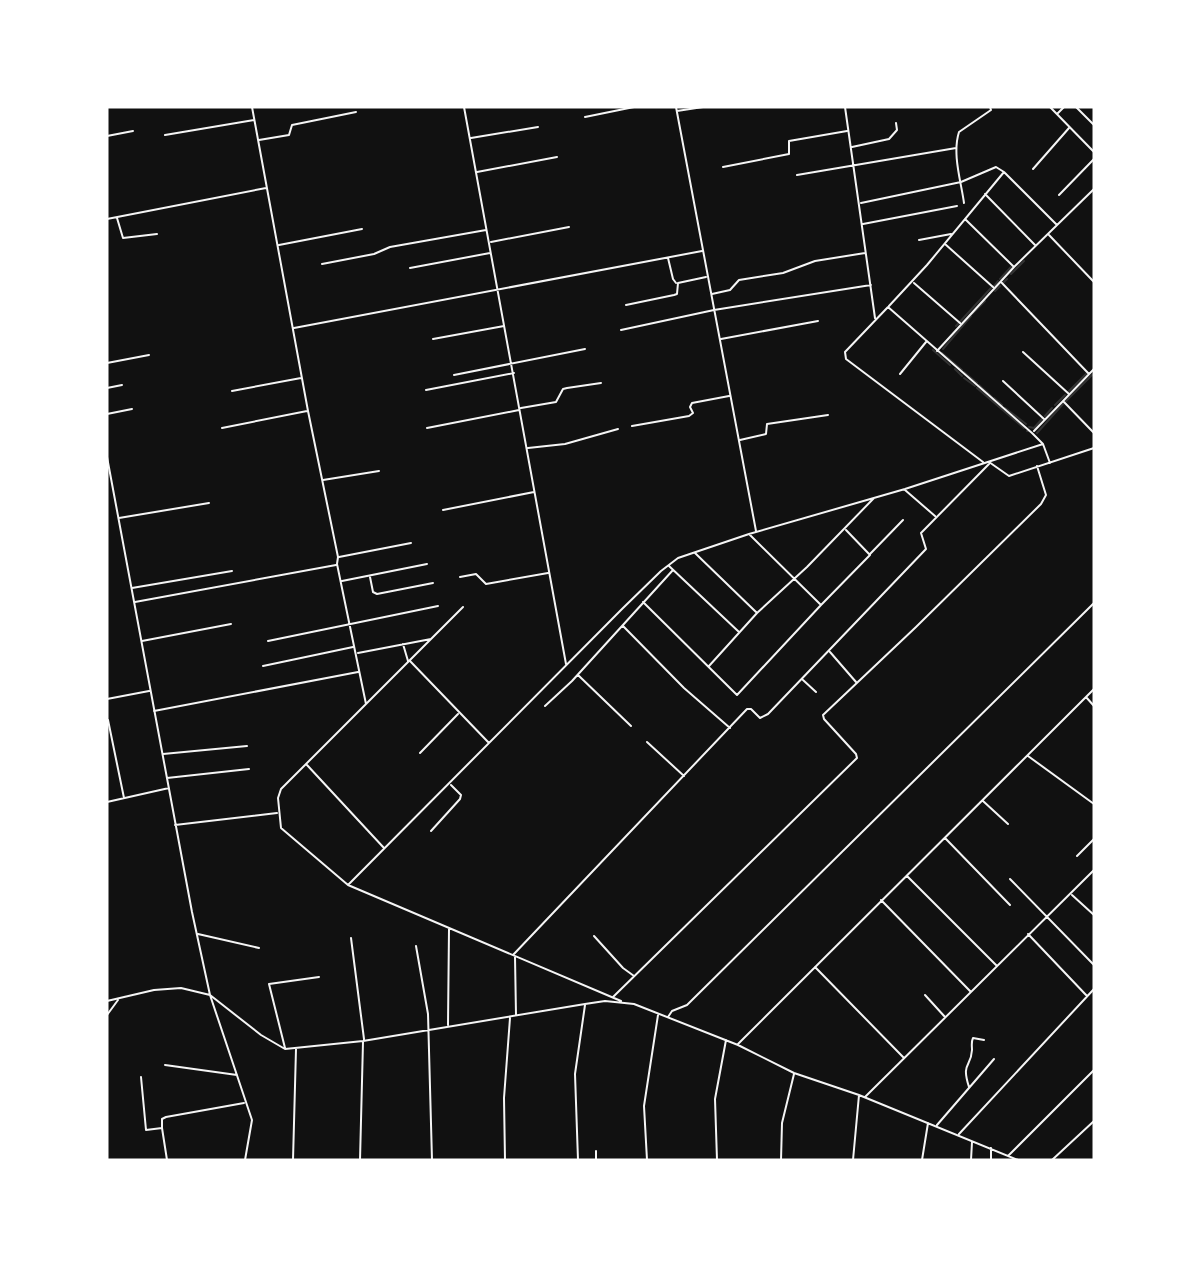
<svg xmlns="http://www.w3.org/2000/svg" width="1201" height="1267" viewBox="0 0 1201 1267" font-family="Rubik,sans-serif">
<rect width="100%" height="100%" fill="#111"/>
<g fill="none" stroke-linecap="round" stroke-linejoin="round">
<!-- stream -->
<path stroke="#333" stroke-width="2" d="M1011,274l13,-13
M1000,279l11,-12
M1004,282l3,-3
M994,286l4,-5
M995,291l5,-5
M979,307l6,-6
M972,314l6,-6
M956,326l35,-38
M943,349l28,-33
M933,350l17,15
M942,353l20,17
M955,369l7,7
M964,372l13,11
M964,378l11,8
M979,385l13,12
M977,388l47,40
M1069,391l17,-17
M994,398l8,7
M1066,401l26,-26
M1055,405l10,-10
M1005,408l3,2
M1009,411l17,13
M1045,416l7,-8
M1029,427l5,1 8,-9
M1027,431h1
M1037,433l26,-29"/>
<!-- minor -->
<path stroke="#f5f5f5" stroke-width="2" d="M252,107l56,304 30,146 -1,7 29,140
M464,107l102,557
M676,107l80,424
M845,107l30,211
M1050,107l44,45
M1076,107l18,18
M677,111l26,-4
M1058,113l6,-6
M585,117l49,-10
M165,135l89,-15
M107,136l26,-5
M471,138l67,-11
M259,140l30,-5 3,-10 64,-13
M852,147l37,-8 8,-9 -1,-7
M723,167l66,-13v-13l58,-10
M1033,169l36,-41
M477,172l80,-15
M797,175l159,-27
M985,194l50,51
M1059,195l35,-36
M861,203l100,-21 35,-15 8,5
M964,203c-3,-22 -12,-49 -5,-71l32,-22 -1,-3
M117,218l6,20 34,-4
M107,219l159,-31
M965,219l48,47
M863,224l94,-18
M1049,235l45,47
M919,240l32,-6
M491,242l78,-15
M945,244l48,43
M279,245l83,-16
M668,258l5,21 3,4
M322,264l52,-10 16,-7 96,-17
M410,268l80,-15
M1001,282l88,92
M914,283l46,40
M712,294l18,-4 9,-10 44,-7 32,-12 50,-8
M626,305l48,-10 3,-1 1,-11 28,-6
M889,306l38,-41 77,-93 53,53
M294,328l408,-77
M621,330l93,-20 157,-25
M433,339l71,-13
M721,339l97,-18
M937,351l77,-84 80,-78
M1023,352l46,42
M107,363l42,-8
M900,374l26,-32
M454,375l131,-26
M1003,381l41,38
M107,388l15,-3
M426,390l88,-17
M232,391l69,-13
M1064,402l30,31
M521,408l35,-6 7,-13 4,-1 34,-5
M107,414l25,-5
M632,426l57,-10 4,-3 -3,-6 2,-4 37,-7
M222,428l85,-17
M427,428l92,-18
M1034,431l60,-62
M740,440l26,-6 1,-10 61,-9
M528,448l37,-4 53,-15
M107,457l85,455 18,83 42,125 -7,40
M983,462l-137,-103 -1,-7 43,-45 144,126 11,11 7,19
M989,462l20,14 85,-28
M323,480l56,-9
M905,490l30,26
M443,510l91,-18
M119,518l90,-15
M750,535l71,70 49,-50 -24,-25
M695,553l61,59
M870,554l33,-34
M339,557l72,-14
M669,566l70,66
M370,577l3,15 4,2 56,-11
M460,577l16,-3 10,10 62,-11
M342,581l85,-17
M132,588l100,-17
M135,602l201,-37
M643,602l94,93 84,-90
M463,607l-182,182 -3,9 3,30 67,57 273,116
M623,626l61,62 46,40
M142,641l89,-17
M268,641l170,-35
M403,644l5,17
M830,652l26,30
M358,653l73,-14
M410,661l79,82
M263,666l90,-19
M709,666l48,-53 50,-46 67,-69
M578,675l53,51
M803,680l13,12
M1086,697l8,9
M107,699l42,-8
M545,706l27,-25 101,-111
M154,711l204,-39
M108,720l16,78
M647,742l37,34
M420,753l38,-39
M163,754l84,-8
M1028,756l66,48
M307,765l77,83
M167,778l82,-9
M983,801l25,23
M107,802l62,-14
M175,825l102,-12
M431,831l29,-32 1,-4 -10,-10
M945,838l65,67
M1077,856l17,-17
M907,876l90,90
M1010,879l84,86
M348,885l274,-276 39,-38 17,-13 71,-24 156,-45 138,-45
M1072,895l22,20
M881,900l89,91
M198,934l61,14
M1028,934l59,62
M594,936l29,32 11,8
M351,938l13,101
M416,946l12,68 4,146
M513,955l234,-246h4l9,9 8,-4 158,-165 -5,-16 68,-69
M515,957l1,58
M815,967l89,91
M925,995l20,22
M613,997l244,-239 -1,-4 -32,-35 -1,-4 93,-88 125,-123 5,-9 -9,-29
M107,1001l47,-11 27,-2 29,7 51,40 24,14 78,-8 222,-37 20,-3 29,3 104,41 56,28 65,22 159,65
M107,1015l11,-15
M668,1017l4,-6 15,-6 407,-402
M448,1025l1,-96
M738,1044l356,-355
M285,1048l-16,-64 50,-7
M165,1065l72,10
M141,1077l5,53 16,-2v-9l4,-2 78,-14
M969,1087c-8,-25 2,-19 3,-37 0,-4 -1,-8 1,-12l11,2
M865,1097l229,-227
M937,1125l57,-66
M162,1128l5,32
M959,1134l135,-145
M1008,1156l86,-86
M293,1160l3,-111
M360,1160l3,-118
M505,1160l-1,-62 6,-80
M578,1160l-3,-86 10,-69
M596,1160v-9
M647,1160l-3,-54 14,-91
M717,1160l-2,-61 11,-59
M781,1160l1,-37 12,-49
M853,1160l6,-65
M922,1160l6,-37
M971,1160l1,-18
M991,1160v-12
M1052,1160l42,-39"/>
</g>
<!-- border -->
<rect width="1201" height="1267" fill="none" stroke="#ffffff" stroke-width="217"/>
</svg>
